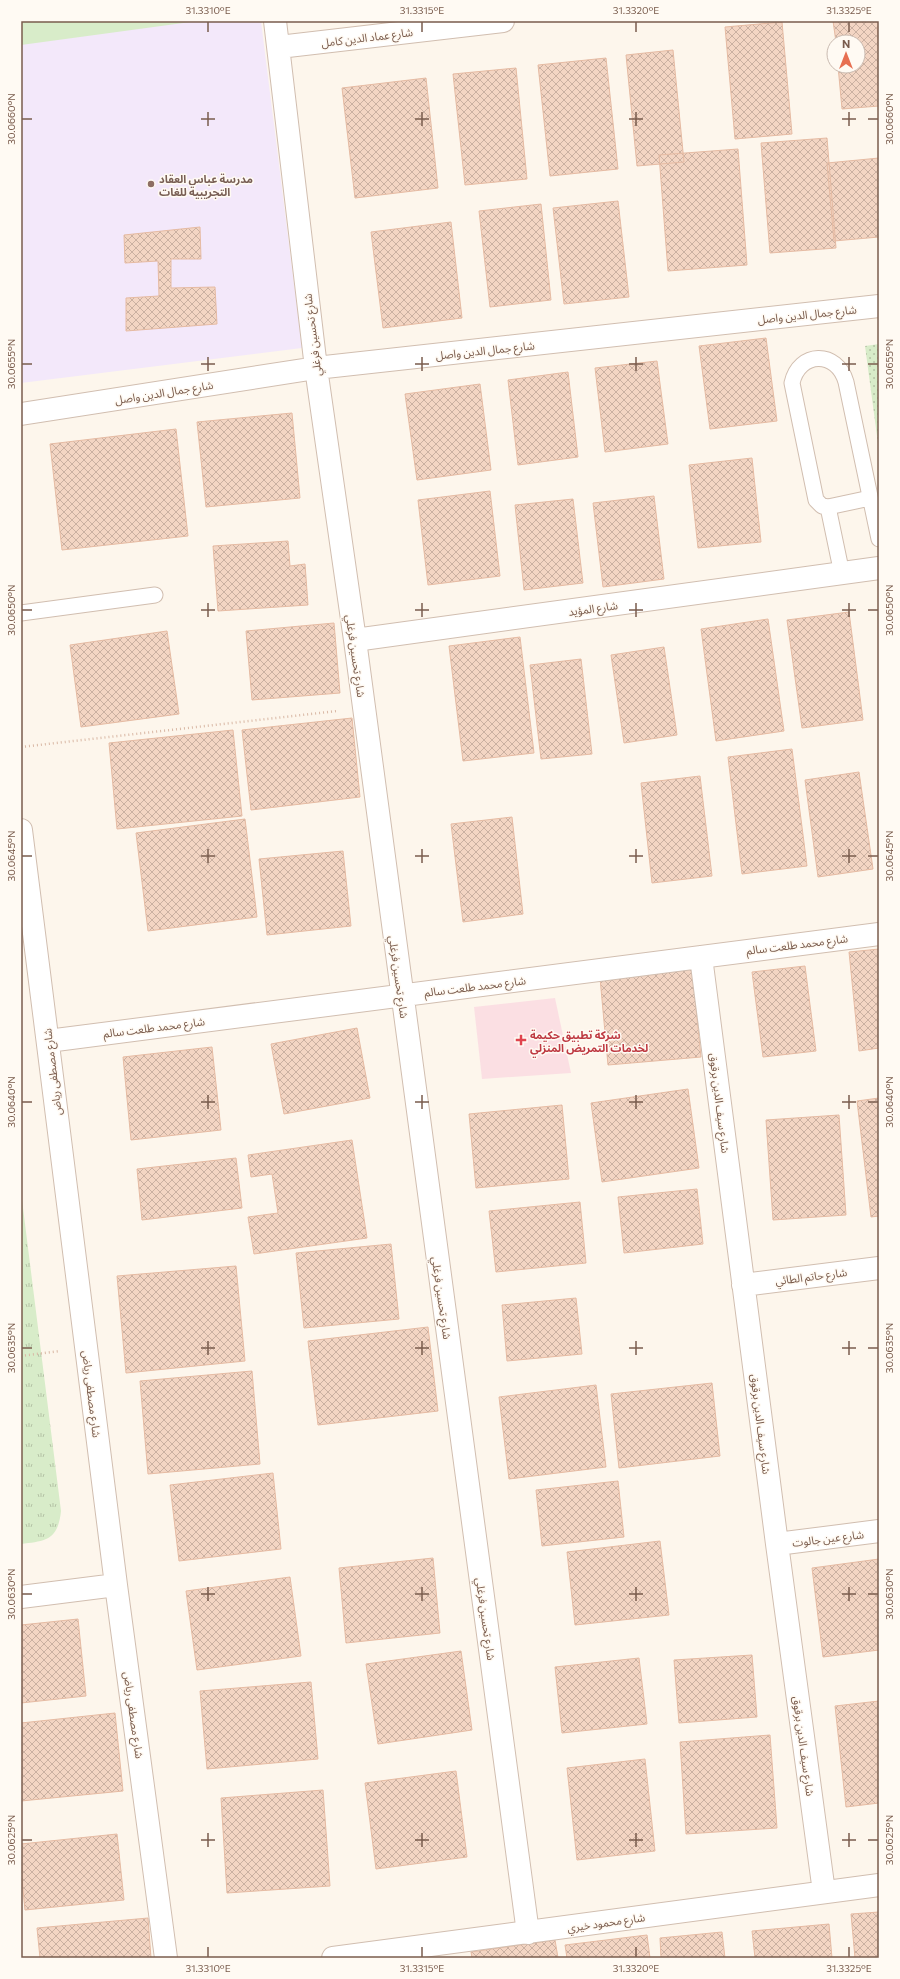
<svg xmlns="http://www.w3.org/2000/svg" width="900" height="1979" viewBox="0 0 900 1979" font-family="Commissioner,'Noto Sans Arabic',sans-serif">
<defs>
<pattern id="grass-dots" width="8" height="8" patternUnits="userSpaceOnUse"><rect width="8" height="8" fill="#d8ecc9"/><path d="M2 2h.1M6 6h.1" fill="none" stroke="#b4c2a5" stroke-width="1.8" stroke-linecap="round"/></pattern>
<pattern id="park-tufts" width="24" height="20" patternUnits="userSpaceOnUse"><rect width="24" height="20" fill="#d8ecc9"/><path d="M3 7l-1-3M5 7V3M7 7l1-3M15 17l-1-3M17 17v-4M19 17l1-3" fill="none" stroke="#b4c2a5"/></pattern>
<pattern id="building-cross-hatch" width="8" height="8" patternUnits="userSpaceOnUse"><rect width="8" height="8" fill="#f3d5c3"/><path d="M0 0l8 8M0 8l8-8" fill="none" stroke="#cab0a1"/></pattern>
</defs>
<rect width="100%" height="100%" fill="#fdf6ec"/>
<!-- education -->
<path fill="#f3e8fa" d="M21,21h240l41,327 -281,35z"/>
<!-- medical -->
<path fill="#fbdfe3" d="M555,998l16,75 -89,6 -8,-72z"/>
<!-- grass -->
<path fill="url(#grass-dots)" d="M879,344v107l-14,-105z"/>
<!-- park -->
<path fill="url(#park-tufts)" d="M21,1192l40,319c-3,29 -15,30 -40,33z"/>
<!-- garden -->
<path fill="#d8ecc9" d="M21,21h177l-177,24z"/>
<!-- building -->
<path fill="url(#building-cross-hatch)" stroke="#e6bba3" d="M833,21h46v85l-37,3 -4,-43h20v-24h-22z
M782,22l10,112 -57,5 -10,-112z
M879,26v21l-2,-20z
M673,50l11,112 -47,4 -11,-111z
M606,58l12,111 -68,7 -12,-111z
M516,68l11,111 -62,6 -12,-111z
M426,78l12,110 -83,10 -13,-110z
M827,138l9,110 -66,5 -9,-110z
M738,149l9,116 -79,6 -9,-116z
M879,158v79l-45,4 -7,-78z
M618,201l11,96 -65,7 -11,-96z
M541,204l10,96 -61,7 -11,-96z
M451,222l11,96 -79,10 -12,-96z
M200,227l1,32h-30v29l44,-1 2,37 -91,7v-33l33,-2 -1,-35 -33,2 -1,-28z
M766,338l11,83 -67,8 -11,-83z
M657,361l11,83 -63,8 -10,-84z
M568,372l10,85 -60,8 -10,-85z
M480,384l11,86 -74,10 -12,-86z
M292,413l8,85 -94,9 -9,-85z
M176,429l12,107 -126,14 -12,-106z
M752,458l9,84 -63,6 -9,-83z
M490,491l10,85 -72,9 -10,-85z
M654,496l10,83 -61,8 -10,-84z
M573,499l10,84 -59,7 -9,-85z
M288,541l2,25 15,-2 3,41 -90,6 -5,-65z
M849,612l14,108 -61,8 -15,-108z
M768,619l16,112 -68,10 -15,-112z
M334,623l6,70 -88,7 -6,-69z
M167,631l12,83 -98,13 -11,-82z
M520,637l14,116 -71,8 -14,-115z
M664,647l13,88 -53,8 -13,-88z
M581,659l11,95 -51,5 -11,-94z
M352,718l8,79 -109,13 -9,-80z
M233,730l9,86 -125,13 -8,-86z
M792,749l15,117 -65,8 -14,-117z
M859,772l14,97 -55,8 -13,-97z
M700,776l12,100 -60,7 -11,-100z
M512,817l11,97 -60,8 -12,-98z
M245,819l12,98 -109,14 -12,-98z
M343,851l8,75 -84,9 -8,-76z
M879,949v99l-20,3 -10,-99z
M805,966l11,85 -53,6 -11,-85z
M692,969l9,88 -93,8 -8,-87z
M357,1028l13,70 -86,16 -13,-70z
M212,1047l9,83 -90,10 -8,-83z
M688,1089l11,79 -97,14 -11,-79z
M879,1098v118l-8,1 -14,-116z
M562,1105l7,74 -93,9 -7,-74z
M839,1115l7,100 -73,5 -7,-100z
M352,1140l15,98 -113,16 -6,-37 30,-4 -6,-39 -21,3 -3,-22z
M236,1158l6,50 -100,12 -5,-51z
M697,1189l6,55 -79,9 -6,-56z
M580,1202l6,61 -90,9 -7,-61z
M391,1244l8,75 -95,9 -8,-75z
M236,1266l9,95 -119,12 -9,-97z
M576,1298l6,56 -75,7 -5,-56z
M428,1327l10,84 -120,14 -10,-84z
M252,1371l8,93 -112,10 -8,-93z
M712,1383l8,73 -101,12 -8,-74z
M596,1385l10,82 -97,12 -10,-82z
M273,1473l8,76 -102,12 -9,-76z
M618,1481l6,56 -82,9 -6,-56z
M660,1541l9,74 -94,10 -8,-73z
M433,1558l7,75 -94,10 -7,-75z
M879,1559v91l-56,7 -11,-89z
M290,1577l11,79 -104,14 -11,-79z
M78,1619l8,77 -65,7v-78z
M461,1651l11,79 -94,14 -12,-80z
M752,1655l5,62 -78,6 -5,-63z
M639,1658l8,66 -85,9 -7,-66z
M311,1682l7,77 -111,10 -7,-78z
M879,1701v102l-33,4 -11,-101z
M115,1713l8,78 -102,10v-78z
M770,1735l7,93 -91,6 -6,-92z
M645,1759l10,92 -78,9 -10,-92z
M456,1771l11,86 -91,12 -11,-86z
M323,1790l7,96 -103,7 -6,-95z
M117,1834l7,66 -99,10 -4,-39v-27z
M879,1912v46h-24l-4,-44z
M148,1918l3,40h-111l-3,-30z
M829,1924l3,34h-77l-3,-27z
M722,1932l3,26h-64l-1,-20z
M647,1935l3,23h-83l-2,-13z
M555,1940l3,18h-86l-1,-6z"/>
<g fill="none" stroke-linecap="round" stroke-linejoin="round">
<!-- lane casing -->
<g stroke="#d1beb0" stroke-width="17">
<path id="lane" d="M870,498l-42,9 -6,-1 -6,-6 -24,-117c7,-32 45,-33 54,-1l33,157
M828,507l14,67
M21,613l134,-18"/>
</g>
<!-- street casing -->
<g stroke="#d1beb0" stroke-width="24">
<path id="street" d="M275,21l41,347 39,272 173,1293
M279,47l224,-26
M21,414l295,-46 563,-62
M355,640l524,-72
M21,830l95,755 50,373
M701,957l76,587 47,348
M48,1041l831,-107
M743,1285l136,-17
M777,1544l102,-13
M21,1597l95,-12
M333,1958l546,-73"/>
</g>
<!-- path -->
<path stroke="#d9b8a5" stroke-width="2.5" stroke-dasharray="1 3" stroke-linecap="butt" d="M21,747l316,-36
M21,1356l39,-5"/>
<!-- lane -->
<use href="#lane" stroke="#fff" stroke-width="15"/>
<!-- street -->
<use href="#street" stroke="#fff" stroke-width="22"/>
</g>
<!-- ticks -->
<path fill="none" stroke="#7a5c4d" stroke-width="1.5" d="M208,22v10M422,22v10M636,22v10M849,22v10M208,112v14M422,112v14M636,112v14M849,112v14M22,119h10M201,119h14M415,119h14M629,119h14M842,119h14M868,119h10M208,357v14M422,357v14M636,357v14M849,357v14M22,364h10M201,364h14M415,364h14M629,364h14M842,364h14M868,364h10M208,603v14M422,603v14M636,603v14M849,603v14M22,610h10M201,610h14M415,610h14M629,610h14M842,610h14M868,610h10M208,849v14M422,849v14M636,849v14M849,849v14M22,856h10M201,856h14M415,856h14M629,856h14M842,856h14M868,856h10M208,1095v14M422,1095v14M636,1095v14M849,1095v14M22,1102h10M201,1102h14M415,1102h14M629,1102h14M842,1102h14M868,1102h10M208,1341v14M422,1341v14M636,1341v14M849,1341v14M22,1348h10M201,1348h14M415,1348h14M629,1348h14M842,1348h14M868,1348h10M208,1587v14M422,1587v14M636,1587v14M849,1587v14M22,1594h10M201,1594h14M415,1594h14M629,1594h14M842,1594h14M868,1594h10M208,1833v14M422,1833v14M636,1833v14M849,1833v14M22,1840h10M201,1840h14M415,1840h14M629,1840h14M842,1840h14M868,1840h10M208,1947v10M422,1947v10M636,1947v10M849,1947v10"/>
<!-- markers -->
<circle fill="#8d6e63" stroke="#fffaf3" stroke-width="1.5" cx="151" cy="184" r="4"/>
<path fill="#e0444e" stroke="#fffaf3" stroke-width="1.5" d="M519 1034h4v4h4v4h-4v4h-4v-4h-4v-4h4z"/>
<g text-anchor="middle" dominant-baseline="central" stroke-width="3" stroke-linejoin="round" paint-order="stroke">
<!-- street labels -->
<g font-size="11" fill="#7a5c4d" stroke="#fffaf3">
<text transform="translate(367 37) rotate(-7)">شارع عماد الدين كامل</text>
<text transform="translate(807 314) rotate(-6)">شارع جمال الدين واصل</text>
<text transform="translate(312 335) rotate(-97)">شارع تحسين فرغلي</text>
<text transform="translate(485 350) rotate(-6)">شارع جمال الدين واصل</text>
<text transform="translate(164 392) rotate(-9)">شارع جمال الدين واصل</text>
<text transform="translate(593 608) rotate(-8)">شارع المؤيد</text>
<text transform="translate(356 656) rotate(82)">شارع تحسين فرغلي</text>
<text transform="translate(797 944) rotate(-7)">شارع محمد طلعت سالم</text>
<text transform="translate(399 977) rotate(82)">شارع تحسين فرغلي</text>
<text transform="translate(475 986) rotate(-7)">شارع محمد طلعت سالم</text>
<text transform="translate(154 1027) rotate(-7)">شارع محمد طلعت سالم</text>
<text transform="translate(52 1072) rotate(-97)">شارع مصطفى رياض</text>
<text transform="translate(720 1103) rotate(83)">شارع سيف الدين برقوق</text>
<text transform="translate(811 1276) rotate(-7)">شارع حاتم الطائي</text>
<text transform="translate(442 1298) rotate(82)">شارع تحسين فرغلي</text>
<text transform="translate(92 1394) rotate(83)">شارع مصطفى رياض</text>
<text transform="translate(761 1424) rotate(83)">شارع سيف الدين برقوق</text>
<text transform="translate(828 1538) rotate(-7)">شارع عين جالوت</text>
<text transform="translate(486 1619) rotate(82)">شارع تحسين فرغلي</text>
<text transform="translate(134 1715) rotate(82)">شارع مصطفى رياض</text>
<text transform="translate(804 1746) rotate(82)">شارع سيف الدين برقوق</text>
<text transform="translate(606 1922) rotate(-8)">شارع محمود خيري</text>
</g>
<!-- education labels -->
<g font-size="11" font-weight="bold" fill="#785e54" stroke="#fffaf3" text-anchor="start">
<text x="159" y="178">مدرسة عباس العقاد<tspan x="159" dy="13">التجريبية للغات</tspan></text>
</g>
<!-- health labels -->
<g font-size="11" font-weight="bold" fill="#be3a42" stroke="#fffaf3" text-anchor="start">
<text x="530" y="1034">شركة تطبيق حكيمة<tspan x="530" dy="13">لخدمات التمريض المنزلي</tspan></text>
</g>
</g>
<!-- border -->
<rect width="900" height="1979" fill="none" stroke="#fffaf3" stroke-width="44"/>
<!-- north arrow -->
<g transform="translate(846 54)"><circle r="19" fill="#fffaf3" stroke="#cabbb1"/>
<path d="M0-3L7 15L0 10L-7 15Z" fill="#e76f51"/>
<text y="-6" font-size="11" font-weight="bold" text-anchor="middle" fill="#7a5c4d">N</text>
</g>
<rect x="22" y="22" width="856" height="1935" fill="none" stroke="#7a5c4d" stroke-width="1.5"/>
<g font-size="10" text-anchor="middle" fill="#7a5c4d">
<text x="208" y="14">31.3310°E</text>
<text x="422" y="14">31.3315°E</text>
<text x="636" y="14">31.3320°E</text>
<text x="849" y="14">31.3325°E</text>
<text transform="translate(11 119) rotate(-90)" y="4">30.0660°N</text>
<text transform="translate(889 119) rotate(-90)" y="4">30.0660°N</text>
<text transform="translate(11 364) rotate(-90)" y="4">30.0655°N</text>
<text transform="translate(889 364) rotate(-90)" y="4">30.0655°N</text>
<text transform="translate(11 610) rotate(-90)" y="4">30.0650°N</text>
<text transform="translate(889 610) rotate(-90)" y="4">30.0650°N</text>
<text transform="translate(11 856) rotate(-90)" y="4">30.0645°N</text>
<text transform="translate(889 856) rotate(-90)" y="4">30.0645°N</text>
<text transform="translate(11 1102) rotate(-90)" y="4">30.0640°N</text>
<text transform="translate(889 1102) rotate(-90)" y="4">30.0640°N</text>
<text transform="translate(11 1348) rotate(-90)" y="4">30.0635°N</text>
<text transform="translate(889 1348) rotate(-90)" y="4">30.0635°N</text>
<text transform="translate(11 1594) rotate(-90)" y="4">30.0630°N</text>
<text transform="translate(889 1594) rotate(-90)" y="4">30.0630°N</text>
<text transform="translate(11 1840) rotate(-90)" y="4">30.0625°N</text>
<text transform="translate(889 1840) rotate(-90)" y="4">30.0625°N</text>
<text x="208" y="1972">31.3310°E</text>
<text x="422" y="1972">31.3315°E</text>
<text x="636" y="1972">31.3320°E</text>
<text x="849" y="1972">31.3325°E</text>
</g>
</svg>
